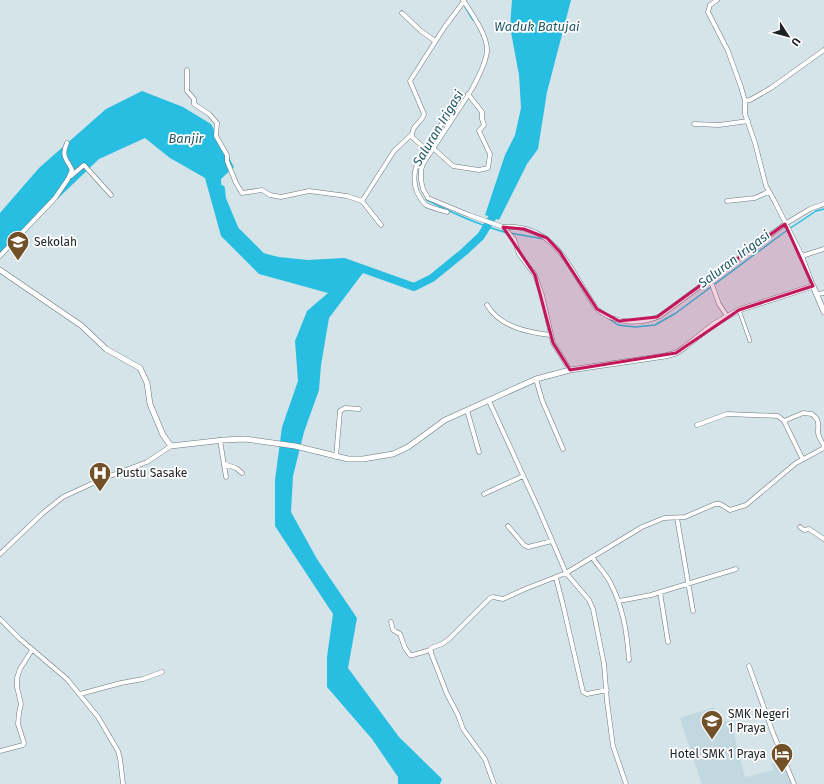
<svg xmlns="http://www.w3.org/2000/svg" width="824" height="784" viewBox="0 0 824 784" font-family="'Fira Sans',sans-serif">
<rect width="100%" height="100%" fill="#d5e4e9"/>
<!-- built -->
<path fill="#c2d8e0" d="M714,707l1,14h16l14,56 29,-7 -3,-7 17,-1 7,22h-93l-22,-66z"/>
<!-- water -->
<path fill="#27bee1" d="M512,0h59l-24,92 -9,57 -11,15 -28,56 -14,-5 20,-60 10,-20 6,-27 -2,-33 -9,-48z
M142,91l41,16 28,17 23,43 -13,12 1,20 13,31 27,27 16,4 30,3 36,-2 22,7 -37,49 -8,47 -2,25 -15,42 -11,44 -2,36 26,47 40,59 -9,50 51,69 43,42 -2,5h-42v-7l-26,-38 -45,-52v-30l6,-43 -58,-88v-46l7,-53 16,-46 -3,-40 12,-30 21,-18 -69,-19 -38,-38 -16,-58 -35,-20 -25,-20 -46,21 -99,95v-41l39,-45 67,-59z"/>
<g fill="none" stroke-linecap="round" stroke-linejoin="round">
<!-- stream -->
<path stroke="#27bee1" stroke-width="1.5" d="M464,5l9,15
M426,199l1,1c25,13 52,25 80,33
M510,233l34,6
M599,312l19,13 17,2 20,-2 21,-12 110,-82 30,-20 8,-2"/>
<!-- river -->
<path stroke="#27bee1" stroke-width="8" d="M221,189l1,10 13,31 27,27 16,4 30,3 36,-2 70,25 18,-9 32,-26 17,-16 11,-18"/>
<!-- pedestrian casing -->
<g stroke="#6a777c" stroke-width="4">
<path id="pedestrian" d="M739,310l11,31"/>
</g>
<!-- minor casing -->
<g stroke="#6a777c" stroke-width="5">
<path id="minor" d="M463,0c8,12 25,36 24,51 -1,12 -9,27 -15,38l-49,75 -2,6v10l2,9 5,9 41,17 34,12c54,-4 68,46 94,82 17,15 43,16 63,7l125,-92 25,-15 14,-5
M717,0l-7,5 -2,7 20,39 13,36 4,14
M402,13l19,18 14,10
M187,70v21l7,8v5l15,10 8,9 -1,13 11,19v6l9,22 6,10 20,-3 8,5 11,2 28,-6 38,5 15,5 32,-50 18,-17
M446,118c-14,21 -40,47 -29,74 2,4 5,10 9,13 6,3 14,5 21,7
M694,124l25,1 29,-4
M433,148l20,18 26,4 9,-2 2,-14 -11,-23 5,-6 -2,-6v-7l-14,-18
M430,153l-18,-16c-1,-12 10,-14 12,-23l-14,-33 34,-53 20,-27
M71,176l13,-11 27,30
M362,201l19,24
M727,201l28,-3 13,-6
M503,227l11,12 5,15 16,21 7,20 11,48 17,27
M0,256l55,-58 13,-19 4,-9c-6,-12 -11,-14 -5,-27
M802,256l22,-7
M710,279l9,25 8,12
M813,286l-11,-30 -27,-54 -9,-16 -11,-43 -10,-29v-13l5,-1 21,-12 53,-38
M817,294l7,-1
M487,305c13,22 40,27 63,30
M536,379l6,21 21,49
M489,401l50,109 27,63 23,27 4,9 11,55 3,37 6,45 13,38
M467,410l12,42
M784,421l19,-8 9,1c8,6 6,10 6,19 1,5 4,9 6,13
M697,425l30,-11 51,2 6,5 18,37
M220,440l6,37
M336,457l4,-46 5,-3 14,1
M224,464l12,4 6,5
M484,494l39,-18
M677,518l16,93
M508,526l16,19 4,2 24,-6
M800,527l4,3 5,-1 15,10
M0,554l43,-41 20,-16 39,-18 45,-17 24,-16
M592,557c6,9 13,16 18,25 13,25 17,50 19,78
M556,578l7,27 20,87 4,2 20,-4
M660,592l8,50
M619,601l32,-6 85,-26
M0,619l20,20 47,40 31,38 20,34 2,7 3,26
M391,622l2,8 7,4 5,14 5,7h3l17,-5
M749,666l24,67 21,51
M80,694l41,-11 22,-4 19,-7
M0,751l23,-6 1,-2 -6,-19 1,-11 2,-9 -4,-17v-9l3,-9 12,-19
M494,784l-9,-25 -22,-30 -5,-14 -11,-21 -16,-41v-5l11,-4 7,-5 41,-41 3,-1 10,2 22,-10 41,-16 76,-46 22,-9 21,-1 30,-13h5l10,6 16,-5 50,-42 28,-15"/>
</g>
<!-- tertiary casing -->
<g stroke="#6a777c" stroke-width="6">
<path id="tertiary" d="M0,270l82,56 24,23 34,19 7,15 3,21 13,31 8,11 53,-6 21,-1 50,7 53,13h15l30,-5 15,-7 37,-27 91,-41 34,-9 95,-14 11,-3 9,-6 29,-23 25,-14 74,-24 11,26"/>
</g>
<!-- pedestrian -->
<use href="#pedestrian" stroke="#fff" stroke-width="3"/>
<!-- minor -->
<use href="#minor" stroke="#fff" stroke-width="4"/>
<!-- tertiary -->
<use href="#tertiary" stroke="#fff" stroke-width="5"/>
</g>
<!-- marked area -->
<path fill="#c2185b" fill-opacity="0.2" stroke="#c2185b" stroke-width="3" stroke-linejoin="round" d="M785,224l28,62 -74,24 -63,43 -106,17 -17,-27 -18,-68 -32,-48 21,2 23,9 13,14 37,57 22,12 38,-4z"/>
<!-- icons -->
<defs>
<g id="school-pin" transform="scale(1.15)"><path d="M0 17L-7.5 6A9.5 9.5 0 1 1 7.5 6Z" fill="#725028" stroke="#fff"/><path d="M0-5L7-2L0 1L-7-2ZM-4 1L0 2.5L4 1V4Q0 6-4 4Z" fill="#fff"/></g>
<g id="hospital-pin" transform="scale(1.15)"><path d="M0 17L-7.5 6A9.5 9.5 0 1 1 7.5 6Z" fill="#725028" stroke="#fff"/><path d="M-5-5h3v3.5h4V-5h3V5h-3V1.5h-4V5h-3Z" fill="#fff"/></g>
<g id="hotel-pin" transform="scale(1.15)"><path d="M0 17L-7.5 6A9.5 9.5 0 1 1 7.5 6Z" fill="#725028" stroke="#fff"/><path d="M-6-4.5h1.5V1H6V5H4.5V3h-9V5H-6ZM-4 0a1.8 1.8 0 1 1 3.6 0ZM.5 0V-2.5h3Q6-2.5 6 0Z" fill="#fff"/></g>
</defs>
<g fill-rule="evenodd">
<use href="#school-pin" x="18" y="242"/>
<use href="#hospital-pin" x="100" y="473"/>
<use href="#school-pin" x="712" y="721"/>
<use href="#hotel-pin" x="782" y="754"/>
</g>
<g text-anchor="middle" dominant-baseline="central" stroke-width="3.5" stroke-linejoin="round" paint-order="stroke">
<!-- poi labels -->
<g font-size="12" fill="#1d2224" stroke="#fff" text-anchor="start">
<text x="34" y="242">Sekolah</text>
<text x="116" y="473">Pustu Sasake</text>
<text x="728" y="714">SMK Negeri<tspan x="728" dy="14">1 Praya</tspan></text>
<text x="766" y="754" text-anchor="end">Hotel SMK 1 Praya</text>
</g>
<!-- water labels -->
<g font-size="13" font-style="italic" fill="#205867" stroke="#fff">
<text x="537" y="26">Waduk Batujai</text>
<text transform="translate(438 128) rotate(-59)">Saluran Irigasi</text>
<text x="186" y="138">Banjir</text>
<text transform="translate(734 259) rotate(-37)">Saluran Irigasi</text>
</g>
</g>
<!-- north arrow -->
<g transform="translate(788 36) rotate(126)" stroke="#ffffff" stroke-width="3" paint-order="stroke">
<path d="M0-3L7 15L0 10L-7 15Z" fill="#1d2224"/>
<text y="-6" font-size="11" font-weight="bold" text-anchor="middle" fill="#1d2224">U</text>
</g>
</svg>
